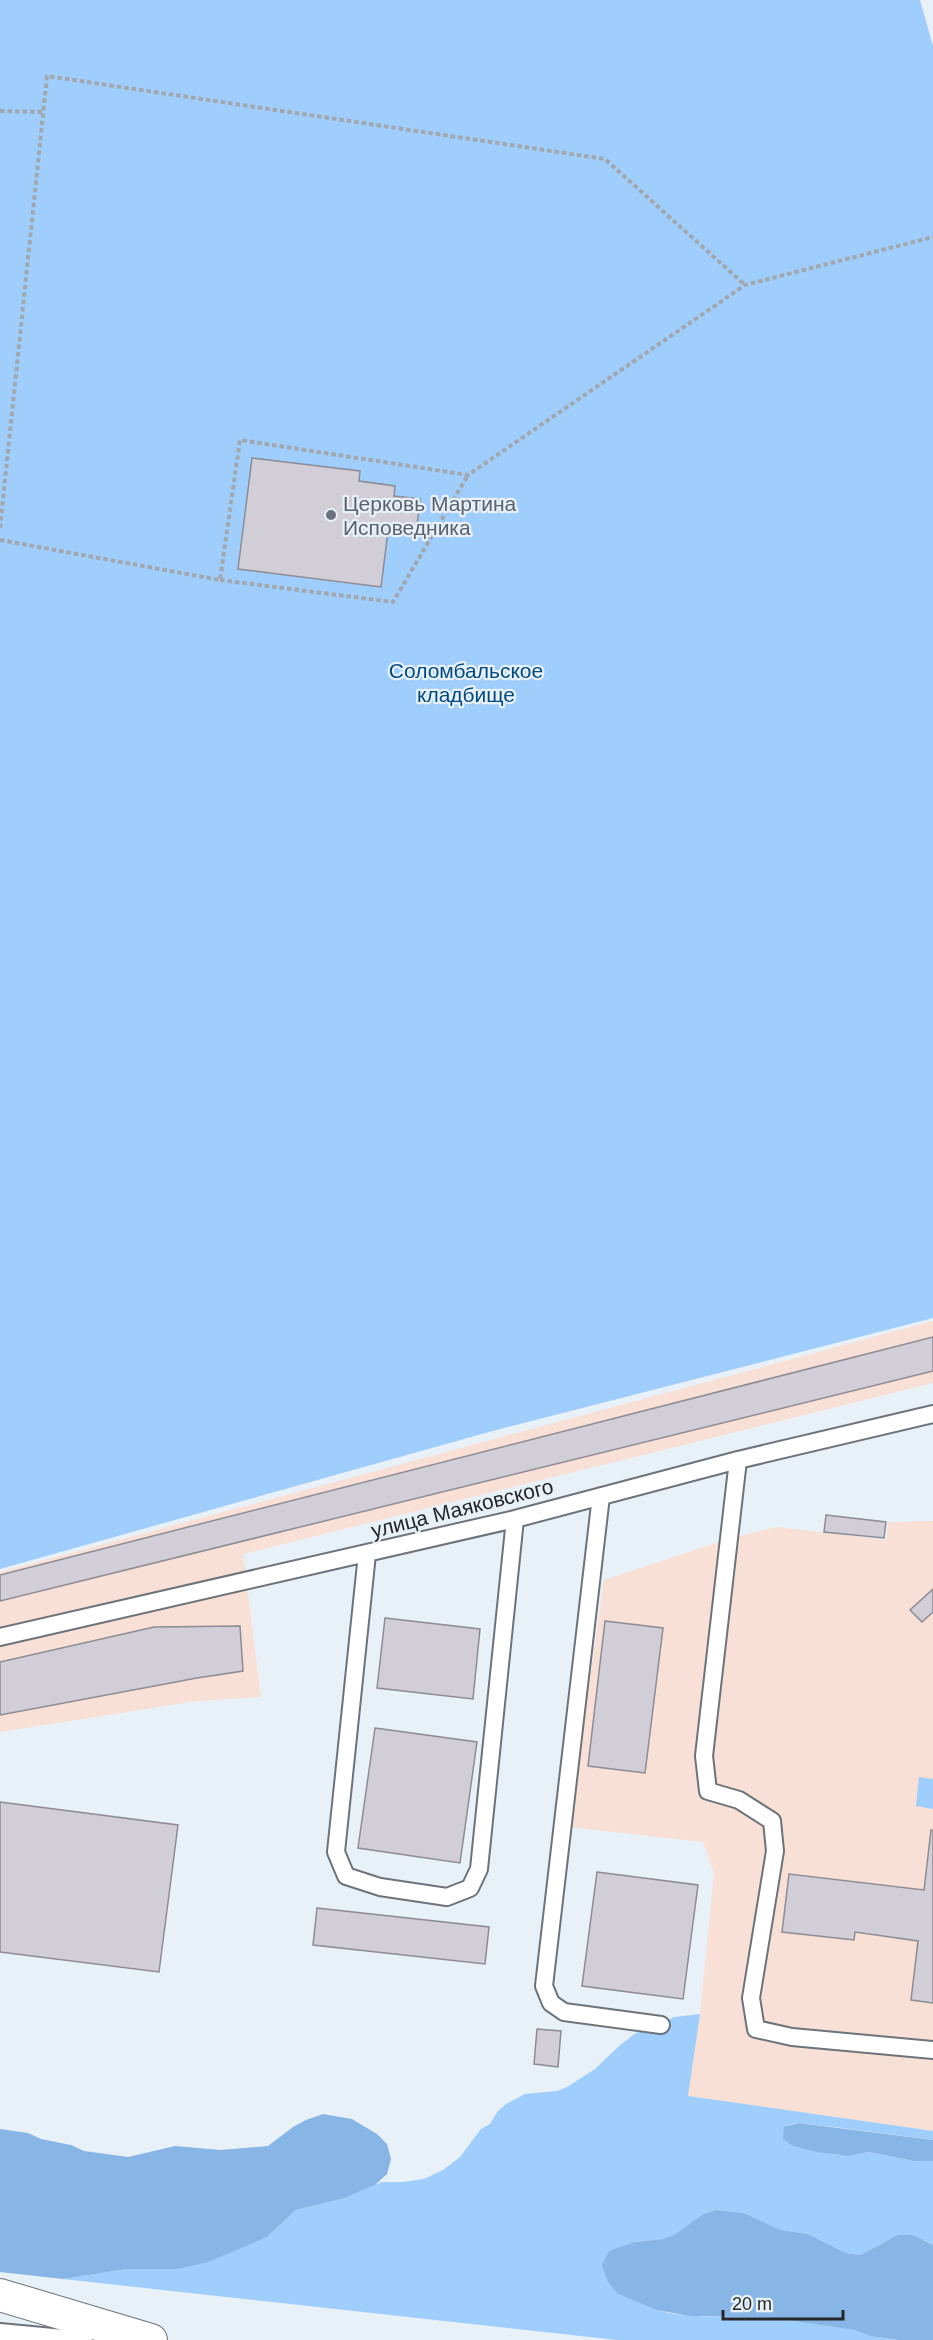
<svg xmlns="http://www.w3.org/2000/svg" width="933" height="2340" viewBox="0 0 933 2340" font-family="Arial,sans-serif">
<rect width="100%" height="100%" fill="#e9f1f8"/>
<!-- industrial -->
<path fill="#f8e0d6" d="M933,1321v62l-690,171 18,143 -64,4 -197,31v-160z
M933,1521v610l-246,-35 13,-82 14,-141 -11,-31 -134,-15 35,-247 124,-41 49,-12 109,13 2,-18z"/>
<!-- green -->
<path fill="#9fcdfc" d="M0,0h920l13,46v1272l-444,114 -489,137z
M919,1777l14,2v30l-17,-3z
M700,2014l-12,82 245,35v9l-98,-13 -36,-4 -10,2 4,21 44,9h17l15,-3 44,9h20v84l-9,-5 -38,1 -26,14 -14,-2 -38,-19 -27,-4 -37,-17 -28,-3 -13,4 -26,20 -14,5 -28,3 -17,52 38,16 17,4 34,3 66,1 81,12 16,6 28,4h-281l-554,-61 64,-10h51l89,-32 29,-27 49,-12 37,-16h20l22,-3 19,-9 17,-13 21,-28 9,-5 8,-13 8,-7 19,-10 32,-3 10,-4 28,-18 24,-23 17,-13 20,-6 18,-10z"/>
<!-- forest -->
<path fill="#87b5e6" d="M323,2114l29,5 25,15 10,10 4,15 -4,15 -12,11 -30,13 -49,12 -29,27 -59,25 -30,7h-51l-64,10 -63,-7v-143l28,4 13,6 30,6 13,6 44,6 47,-11 45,4 48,-4 25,-19 13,-7z
M799,2123l134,17v21h-20l-44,-9 -21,4 -31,-4 -24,-6 -10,-7 1,-12z
M716,2210l28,3 37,17 27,4 38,19 14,2 38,-20h15l20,10v95h-35l-28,-4 -16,-6 -81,-12 -83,-2 -34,-6 -38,-16 -10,-12 -6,-17 7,-14 26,-9 28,-3 13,-5 27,-20z"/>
<!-- building -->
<path fill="#d1ced7" stroke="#8d8b94" stroke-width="1.5" d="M252,458l108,13 -1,10 36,5 -1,10 26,3 -4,35 -28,-3 -7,56 -143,-18z
M933,1337v34l-933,230v-26z
M826,1515l60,7 -2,16 -60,-6z
M933,1589v23l-11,10 -12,-12z
M385,1618l95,11 -7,70 -96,-11z
M605,1621l58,7 -18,145 -57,-7z
M240,1626l3,45 -46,7 -197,37v-53l154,-35z
M375,1728l102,14 -17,121 -102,-15z
M0,1802l178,23 -19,147 -159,-20z
M931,1830h2v173l-22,-3 7,-59 -63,-9 -1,8 -72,-8 7,-58 135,16z
M597,1872l101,13 -15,114 -101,-13z
M317,1908l172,19 -4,37 -172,-19z
M537,2029l24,2 -3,36 -24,-3z"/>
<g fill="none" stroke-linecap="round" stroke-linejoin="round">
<!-- lane casing -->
<g stroke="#6d737a" stroke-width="20">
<path id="lane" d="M738,1460l-34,296 4,35 31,9 33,21 3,30 -24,147 5,31 36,8 141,13
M601,1496l-57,490 7,17 13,9 97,13
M367,1554l-31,298 10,24 34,11 67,10 23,-9 9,-19 36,-350
M0,1637l515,-118 223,-59 195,-46
M0,2332l84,8"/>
</g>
<!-- street casing -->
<g stroke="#6d737a" stroke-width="34">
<path id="street" d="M0,2295l151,45"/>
</g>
<!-- path -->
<path stroke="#a1a7ac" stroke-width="4" stroke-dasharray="4.5 3" stroke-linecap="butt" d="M0,111l43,1
M0,528l47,-452 558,83 140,126
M0,540l220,40 20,-140 228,35 277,-190 188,-48
M220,580l173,22 75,-127"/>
<!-- lane -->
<use href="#lane" stroke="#fff" stroke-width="16"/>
<!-- street -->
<use href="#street" stroke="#fff" stroke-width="32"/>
</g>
<!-- markers -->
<circle fill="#6b7280" stroke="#e9f1f8" stroke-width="2" cx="331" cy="515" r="6"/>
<g text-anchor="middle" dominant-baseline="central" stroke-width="4.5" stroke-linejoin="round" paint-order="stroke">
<!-- worship labels -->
<g font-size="21" fill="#5b616d" stroke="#e9f1f8" text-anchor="start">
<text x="343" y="503">Церковь Мартина<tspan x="343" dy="24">Исповедника</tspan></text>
</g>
<!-- park labels -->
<g font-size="21" fill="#004a84" stroke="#e9f1f8">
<text x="466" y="670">Соломбальское<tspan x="466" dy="24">кладбище</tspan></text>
</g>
<!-- street labels -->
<g font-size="21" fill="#242729" stroke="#e9f1f8">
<text transform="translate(462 1508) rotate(-14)">улица Маяковского</text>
</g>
</g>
<!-- scale -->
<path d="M723 2310v9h120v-9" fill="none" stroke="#242729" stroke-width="3"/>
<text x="732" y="2310" font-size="18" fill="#242729" stroke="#e9f1f8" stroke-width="4.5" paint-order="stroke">20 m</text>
</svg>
